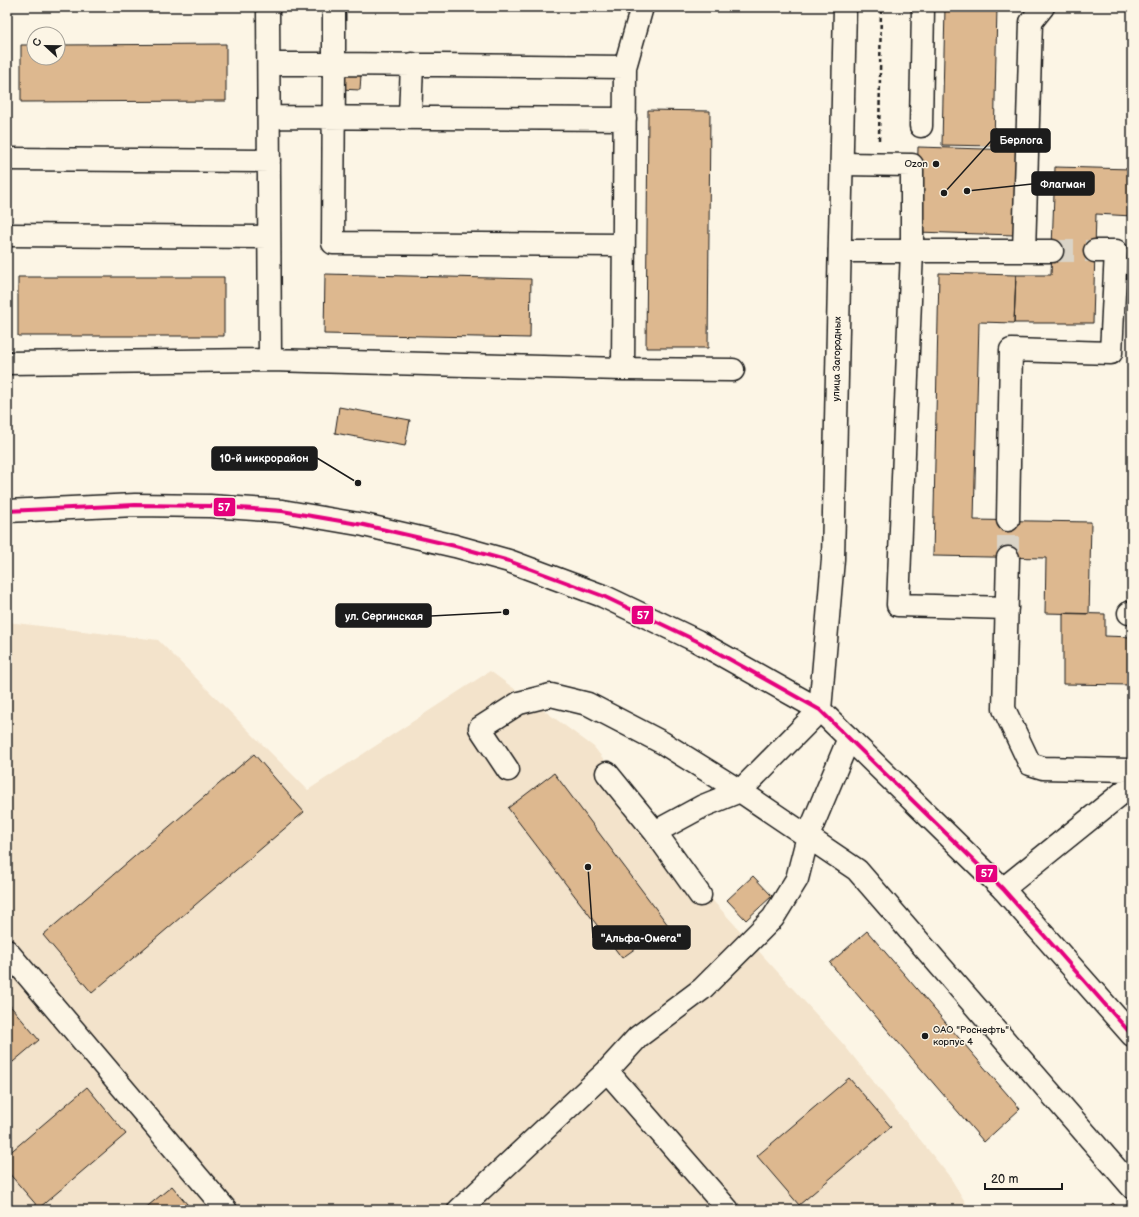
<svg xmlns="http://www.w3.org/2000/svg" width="1139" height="1217" viewBox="0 0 1139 1217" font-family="'Balsamiq Sans',sans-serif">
<rect width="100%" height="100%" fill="#fcf5e5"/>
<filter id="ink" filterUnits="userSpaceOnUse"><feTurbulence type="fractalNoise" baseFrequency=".025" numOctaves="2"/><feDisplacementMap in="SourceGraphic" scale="8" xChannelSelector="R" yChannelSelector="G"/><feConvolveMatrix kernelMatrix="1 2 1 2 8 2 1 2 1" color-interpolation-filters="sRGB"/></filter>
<g filter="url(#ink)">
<!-- built -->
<path fill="#f3e3cb" d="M7,622l151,18 150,150 182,-119 104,76 121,156 129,142 106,132 20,33h-963z"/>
<!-- building -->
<path fill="#ddb88f" stroke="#1c1c1c" d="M945,7h52l-3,139 -52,-1z
M226,44v57l-205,1v-57h13v13h24v-13z
M341,74l20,1 -1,15 -20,-1z
M648,110l62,1 -2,237h-62z
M918,147l99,3 -2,85 -99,-3z
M1055,167l77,2v47l-36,-2 -3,109h-79l2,-48h35z
M939,273l77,2 -2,48 -35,-1 -5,198 117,2 -2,92 -44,-1 1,-55 -113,-2z
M325,274l206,5 -1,59 -206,-4z
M18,277h206v59h-206z
M339,407l71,13 -5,26 -70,-13z
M1063,613l42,1v22l27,1v48l-69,-1z
M254,754l50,58 -212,181 -49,-58z
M554,773l114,152 -46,33 -114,-150z
M753,876l19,20 -26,24 -19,-20z
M867,931l153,178 -36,33 -154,-179z
M7,1002l32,38 -32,27z
M849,1078l42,49 -92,78 -42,-49z
M87,1087l39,47 -87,74 -32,-37v-16z
M172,1186l20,24h-49z
M1113,1203l6,7h-14z"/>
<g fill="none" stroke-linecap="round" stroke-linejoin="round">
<!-- minor-tunnel -->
<path stroke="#dad4c7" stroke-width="22" stroke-dasharray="22 11" stroke-linecap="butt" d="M1052,251h43
M1008,558v-38"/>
<!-- minor casing -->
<g stroke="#1c1c1c" stroke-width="25">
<path id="minor" d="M268,7l2,353
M269,64h65v-57
M269,117l356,2
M410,117l2,-53
M921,126l2,-119
M7,159l262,2
M842,164l70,1v85l-14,355 109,3
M7,235l261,2
M623,245l-290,-2 1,-179 291,3
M840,251h184l7,-229 12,-15
M1024,251h28
M7,363l263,-3 353,9 2,-302 17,-60
M623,369l110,1
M1008,520l3,-170 100,3 5,-102h-21
M1008,558l-4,151 26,55 13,4 86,2 3,3
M1129,613h3
M508,770l-28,-42 39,-25 32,-8 37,9 75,39 77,48 80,-81
M607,773l48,59
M1003,889l129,-104
M700,895l-45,-63 48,-26 37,-15 117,79 275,317
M7,951l219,259
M607,1071l121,139
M459,1210l148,-139 31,-34 64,-48 71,-71 24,-39 11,-43 41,-98"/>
</g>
<!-- major casing -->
<g stroke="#1c1c1c" stroke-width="25">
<path id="major" d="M7,511l128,-6 75,1 72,5 82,14 91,21 54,15 94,35 94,45 123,69 183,179 129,146
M820,710l13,-151 12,-552"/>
</g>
<!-- path -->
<path stroke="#1c1c1c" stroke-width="2.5" stroke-dasharray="4 3" stroke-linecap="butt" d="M879,140l2,-133"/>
<!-- minor -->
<use href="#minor" stroke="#fcf5e5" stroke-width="22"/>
<!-- major -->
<use href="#major" stroke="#fcf5e5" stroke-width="22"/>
<!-- bus-1 casing -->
<g stroke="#fcf5e5" stroke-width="7">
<path id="bus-1" d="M7,511l128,-6 75,1 72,5 82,14 91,21 54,15 94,35 94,45 123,69 183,179 129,146"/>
</g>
<!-- bus-1 -->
<use href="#bus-1" stroke="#e5007d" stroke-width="4"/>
</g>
</g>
<!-- markers -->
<g fill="#1c1c1c" stroke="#fcf5e5" stroke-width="1.5">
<circle cx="936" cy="164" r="4"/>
<circle cx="925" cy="1036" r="4"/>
</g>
<g text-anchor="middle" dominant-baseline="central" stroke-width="3" stroke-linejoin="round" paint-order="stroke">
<!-- poi labels -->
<g font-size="10" fill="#1c1c1c" stroke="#fcf5e5" text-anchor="end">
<text x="928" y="164">Ozon</text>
<text x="933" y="1030" text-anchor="start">ОАО "Роснефть"<tspan x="933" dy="12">корпус 4</tspan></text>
</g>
<!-- street labels -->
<g font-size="10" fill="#1c1c1c" stroke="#fcf5e5">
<text transform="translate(837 359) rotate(-89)">улица Загородных</text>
</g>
</g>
<!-- callouts -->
<path fill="none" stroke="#1c1c1c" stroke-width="1.5" d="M944 193L991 141M967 191L1032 184M358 483L317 458M506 612L431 616M588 867L593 938"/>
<g fill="#1c1c1c" stroke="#fcf5e5" stroke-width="1.5">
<circle cx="944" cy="193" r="4"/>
<circle cx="967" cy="191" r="4"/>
<circle cx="358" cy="483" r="4"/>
<circle cx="506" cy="612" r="4"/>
<circle cx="588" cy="867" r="4"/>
</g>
<g fill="#1c1c1c" stroke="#1c1c1c" stroke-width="1.5">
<rect x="991" y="129" width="59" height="23" rx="4"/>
<rect x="1032" y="172" width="62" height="23" rx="4"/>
<rect x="212" y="447" width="105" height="23" rx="4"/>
<rect x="336" y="604" width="95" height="23" rx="4"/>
<rect x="593" y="926" width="97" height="23" rx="4"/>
</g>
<g font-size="11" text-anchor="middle" font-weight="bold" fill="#fff">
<text x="1021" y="144">Берлога</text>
<text x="1063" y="188">Флагман</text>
<text x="264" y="462">10-й микрорайон</text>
<text x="384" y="620">ул. Сергинская</text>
<text x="641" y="942">"Альфа-Омега"</text>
</g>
<g stroke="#fcf5e5" stroke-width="1.5">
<rect x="213" y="497" width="23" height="20" rx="4" fill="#e5007d"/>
<rect x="631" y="605" width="23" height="20" rx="4" fill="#e5007d"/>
<rect x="975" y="864" width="23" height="19" rx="4" fill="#e5007d"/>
</g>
<g font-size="11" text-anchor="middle" font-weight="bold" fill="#fff">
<text x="224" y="511">57</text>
<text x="643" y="619">57</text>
<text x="987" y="877">57</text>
</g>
<!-- margin -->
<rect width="1139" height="1217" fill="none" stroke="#fcf5e5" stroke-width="24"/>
<rect x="12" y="12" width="1115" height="1193" fill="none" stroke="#1c1c1c" stroke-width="1.5" filter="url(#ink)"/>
<!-- north arrow -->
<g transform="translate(46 46) rotate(292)"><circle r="19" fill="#fcf5e5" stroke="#a29e95"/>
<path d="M0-3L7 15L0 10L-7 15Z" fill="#1c1c1c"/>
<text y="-6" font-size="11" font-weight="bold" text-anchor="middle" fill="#1c1c1c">С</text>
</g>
<!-- scale -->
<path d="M985 1183v6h77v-6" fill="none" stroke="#1c1c1c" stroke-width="2"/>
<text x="991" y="1183" font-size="12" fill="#1c1c1c" stroke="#fcf5e5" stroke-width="3" paint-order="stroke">20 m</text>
</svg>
